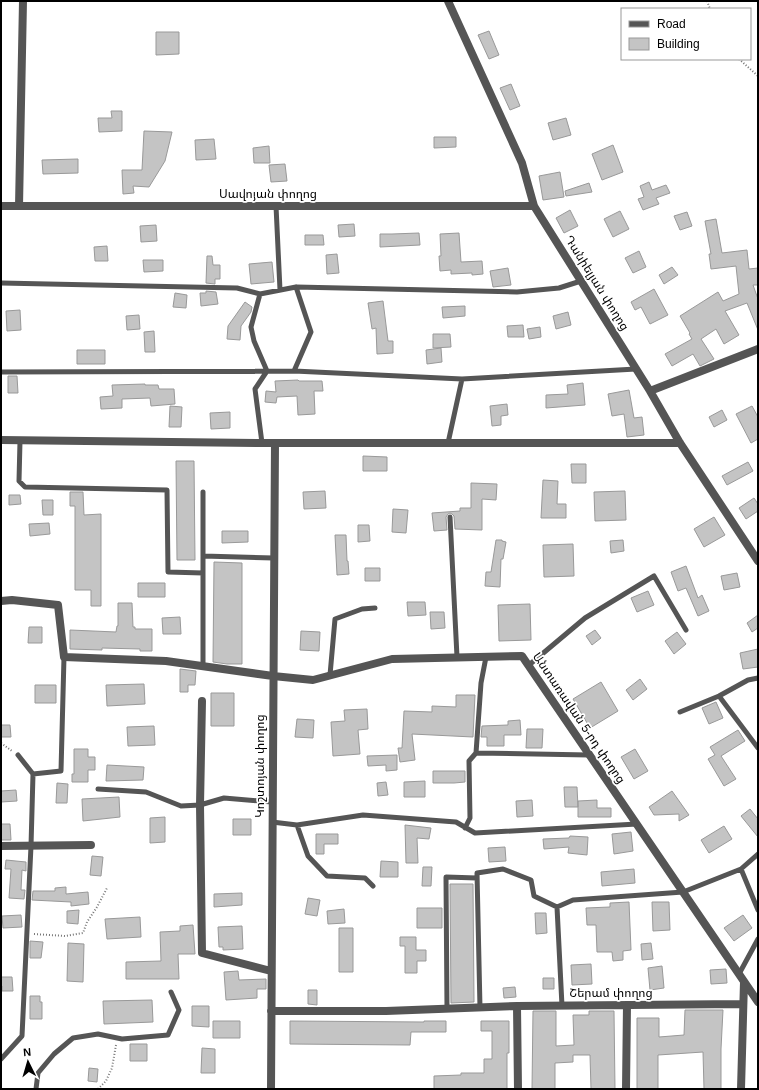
<svg xmlns="http://www.w3.org/2000/svg" width="759" height="1090" viewBox="0 0 759 1090" font-family="Helvetica,'Noto Sans Armenian',sans-serif">
<rect width="100%" height="100%" fill="#fff"/>
<!-- building -->
<path fill="#c4c4c4" stroke="#999" d="M489,31l10,24 -10,4 -11,-24z
M156,32h23v22l-23,1z
M511,84l9,22 -10,4 -10,-22z
M111,111h11v20l-23,1 -1,-14h14z
M566,118l5,17 -18,5 -5,-17z
M144,131l28,1 -7,29 -16,26 -16,-1 1,7 -11,1 -1,-24h20z
M434,137h22v10l-22,1z
M214,139l2,20 -20,1 -1,-20z
M613,145l10,27 -21,8 -10,-26z
M269,146l1,17h-16l-1,-15z
M78,159v14l-35,1 -1,-14z
M285,164l2,17 -16,1 -2,-17z
M560,172l4,25 -21,3 -4,-24z
M649,182l3,8 14,-5 4,8 -14,5 3,6 -16,6 -5,-11 6,-2 -4,-11z
M589,183l3,9 -26,4 -1,-5z
M570,210l8,16 -14,7 -8,-15z
M620,211l9,18 -16,8 -9,-18z
M687,212l5,14 -12,4 -6,-14z
M716,219l6,34 25,-3 2,19 9,-1v17h-5l5,14v31l-11,-27 -22,8 14,24 -15,9 -8,-15 -15,10 13,20 -14,7 -7,-12 -21,12 -7,-12 27,-15 -3,-5 1,-1 -10,-17 38,-24 5,9 16,-7 -3,-28 -25,3 -2,-15h2l-6,-33z
M354,224l1,12 -16,1 -1,-12z
M156,225l1,16 -16,1 -1,-16z
M419,233l1,12 -40,2v-13h12z
M459,233l2,29 21,-1 1,13 -11,1v-2l-21,1v-4l-11,1 -1,-15h2l-1,-22z
M305,235h18l1,10h-19z
M107,246l1,15h-13l-1,-14z
M639,251l7,16 -13,6 -8,-15z
M337,254l2,19 -12,1 -1,-19z
M207,256h5l1,9h7v14h-5v5l-9,-1z
M143,260h20v11l-19,1z
M272,262l2,20 -23,2 -2,-20z
M672,267l6,8 -14,9 -5,-9z
M508,268l3,17 -18,2 -3,-16z
M654,289l14,26 -18,9 -9,-17 -6,3 -4,-8z
M206,291l10,1 2,12 -17,2 -1,-13h6z
M175,293l12,2 -1,13 -13,-1z
M383,301l5,40h5v12l-16,1 -1,-26 -4,1 -4,-26z
M245,302l7,5 -1,5 -10,14 -1,14 -13,-1 1,-13z
M465,306v10l-22,2 -1,-11z
M20,310l1,20 -14,1 -1,-20z
M568,312l3,13 -15,4 -3,-13z
M139,315l1,14 -13,1 -1,-14z
M523,325l1,12h-16l-1,-11z
M540,327l1,10 -12,2 -2,-10z
M154,331l1,21h-10l-1,-20z
M433,334h17l1,13 -18,1z
M441,348l1,14 -15,2 -1,-14z
M77,350h28v14h-28z
M8,376h9l1,17h-10z
M298,380l1,1h23l1,10h-9l1,23 -17,1 -1,-19 -20,1 -1,6 -11,-1 1,-11 10,1 -1,-11z
M583,383l2,22 -39,3v-13l22,-1 -1,-9z
M145,384v1h13l1,4h15l1,15 -24,2 -1,-8 -28,1v9l-21,1 -1,-12 13,-1 -1,-11z
M629,390l5,28 8,-1 2,18 -17,2 -3,-23 -12,2 -4,-22z
M507,404l1,11 -7,1v9l-9,1 -2,-20z
M170,406l12,1 -1,20h-12z
M752,406l6,11v22l-7,4 -15,-29z
M722,410l5,10 -13,7 -5,-10z
M230,412v16l-19,1 -1,-16z
M363,456l24,1v14h-24z
M176,461h18l1,99h-18z
M748,462l5,9 -26,14 -5,-9z
M571,464h15v19h-14z
M543,480l15,1 -1,23h9v14h-25z
M471,483l26,1 -1,16 -14,-1v31l-27,-1 -1,-13 -2,-2 -2,-1 -2,1 -2,3 1,13 -13,1 -2,-18 28,-2v-3h11z
M325,491l1,17 -22,1 -1,-17z
M625,491l1,29 -31,1 -1,-29z
M70,492h13l1,23 17,-1v92h-10v-16h-16v-84h-5z
M9,495h11l1,9 -12,1z
M754,498l4,6v7l-12,8 -7,-11z
M42,500h11v15h-10z
M393,509l15,1 -2,23 -14,-1z
M714,517l11,18 -21,12 -10,-18z
M49,523l1,11 -20,2 -1,-12z
M358,525h11l1,16 -12,1z
M222,531h26v11l-26,1z
M335,535h11l1,26h1l1,13 -12,1z
M496,540h6v1l4,1 -3,17h-2l-1,28 -15,-1 1,-14h5z
M623,540l1,11 -13,2 -1,-12z
M573,544l1,32 -30,1 -1,-32z
M214,562l28,1v101h-15l-14,-2z
M686,566l12,32 4,-3 7,16 -11,5 -12,-28 -8,3 -7,-19z
M365,568h15v13h-15z
M737,573l3,14 -16,3 -3,-14z
M138,583h27v14h-27z
M648,591l6,14 -17,7 -6,-14z
M407,602h18l1,13 -18,1z
M118,603h14l1,24h2v2h17v22h-12v-2l-38,-1v2l-32,-1v-19l46,2 1,-6h1z
M530,604l1,36 -32,1 -1,-36z
M430,612h14l1,16 -14,1z
M758,615v13l-6,4 -5,-9z
M180,617l1,17h-18l-1,-16z
M29,627h13v16h-14z
M595,630l6,8 -9,7 -6,-9z
M301,631l19,1 -1,19 -19,-1z
M677,632l9,12 -12,10 -9,-13z
M758,649v18l-15,2 -3,-16z
M180,669l16,2 -1,14h-7v7h-8z
M640,679l7,10 -14,11 -7,-10z
M601,682l17,29 -28,17 -17,-29z
M144,684l1,20 -38,2 -1,-21z
M35,685h21v18h-21z
M211,693h23v33h-23z
M456,695h19l-2,42 -61,-3 3,26 -15,2 -2,-14h4l2,-37 28,1v-6l24,1z
M716,702l7,16 -14,6 -7,-16z
M367,709l1,20 -10,1 2,24 -27,2 -2,-34 14,-1 -1,-11z
M297,719l17,1 -1,18 -18,-1z
M520,720l1,15h-17v11h-17v-9h-6l1,-11 26,-1v-4z
M1,725h9l1,12h-10z
M154,726l1,19 -27,1 -1,-19z
M527,729h16l-1,19h-16z
M738,730l7,11 -24,15 15,23 -12,7 -16,-27 7,-4 -5,-8z
M74,749h14v8h7v13h-7v12h-16v-8h2z
M635,749l13,22 -14,8 -13,-22z
M397,755v15l-11,1v-6l-18,1 -1,-10z
M107,765l37,2 -1,13 -37,1z
M433,771h32v11l-11,1h-21z
M425,781v16h-21v-15z
M386,782l2,13 -10,1 -1,-13z
M57,783l11,1 -1,19h-11z
M564,787h13l1,20h-13z
M16,790l1,11 -16,1v-11z
M672,791l17,24 -10,6v-7l-25,1 -5,-8z
M119,797l1,20 -37,4 -1,-22z
M532,800l1,16 -16,1 -1,-16z
M597,800v8h14v9h-33v-16z
M750,809l8,10v18l-17,-21z
M165,817v25l-15,1v-25z
M233,819h18v16h-18z
M1,824h9l1,16h-10z
M405,825l26,3 -2,11 -12,-1 1,25h-12z
M724,826l8,13 -23,14 -8,-13z
M631,832l2,19 -19,3 -2,-20z
M316,834h22v10h-14v10h-8z
M570,836l18,1 -1,18 -19,-2 1,-6 -25,2 -1,-10 26,-1z
M505,847l1,14 -17,1 -1,-14z
M92,856l11,1 -2,19 -11,-1z
M6,860l20,2v9l-4,-1 -1,20h4l-1,9 -15,-1 2,-29h-6z
M381,861l17,1v15h-18z
M423,867h9l-1,19h-9z
M634,869l1,14 -33,3 -1,-14z
M450,884h23l1,118 -23,1z
M66,887v7l22,-2 1,12 -18,2v-4l-39,-2 1,-9h22v-3z
M242,893v12l-28,2v-13z
M308,898l12,2 -3,16 -12,-2z
M629,902l2,48 -8,1v9l-10,1 -1,-9h-15l-1,-27h-9l-1,-17 24,-1v-4z
M652,902h17l1,28 -17,1z
M417,908h25v20h-25z
M344,909l1,14 -17,1 -1,-13z
M79,910l-1,14 -11,-1v-12z
M535,913h11l1,20 -11,1z
M21,915l1,12 -19,1 -1,-12z
M743,915l9,13 -18,13 -10,-13z
M140,917l1,20 -34,2 -2,-20z
M193,925l2,29h-17l1,25h-53v-17l35,-1 -1,-29 20,-1v-5z
M242,926l1,23 -20,1v-3h-4l-1,-20z
M339,928h14v44h-14z
M400,937h16v13h10v11h-9v12h-12v-27h-5z
M30,941l13,1 -2,16h-11z
M68,943l16,1 -1,38 -16,-1z
M651,943l2,16 -11,1 -1,-16z
M591,964l1,20 -20,1 -1,-20z
M662,966l2,22 -14,2 -2,-22z
M726,969l1,14 -16,1 -1,-14z
M238,971l1,9 27,-1v10h-9v9l-31,2 -2,-28z
M1,977h11l1,14h-11v-5l-1,1z
M543,978h11v11h-11z
M515,987l1,10 -12,1 -1,-10z
M308,990h9v15l-9,-1z
M30,996h10v6h2v17h-12z
M152,1000l1,22 -49,2 -1,-23z
M192,1006h17v21l-17,-1z
M685,1010h38l-2,39v40h-17l-1,-37 -45,3v34h-21v-71h22v19l25,-2z
M533,1011h23v35l18,-1 -1,-30h16v-4h25l1,78h-24l-1,-34h-17v7l-18,1v26h-23z
M213,1021h27v17h-27z
M290,1021l134,1v-1h22v11h-35l-1,13 -120,-1z
M481,1021h28v32h-2v36h-73v-13l27,-1v-2h23v-14h8v-28h-11z
M130,1044h17v17h-17z
M202,1048l13,1v24h-14z
M89,1068l9,1 -1,13 -9,-1z"/>
<g fill="none" stroke-linecap="round" stroke-linejoin="round">
<!-- path -->
<path stroke="#777" stroke-width="2" stroke-dasharray="1 2" stroke-linecap="butt" d="M707,1l3,8
M739,59l19,17
M1,743l11,8
M34,934l31,2 18,-3 4,-11 10,-15 10,-19
M98,1089l8,-8 6,-13 4,-23"/>
<!-- lane -->
<path stroke="#555" stroke-width="5" d="M276,206l4,84
M1,283l236,5 23,6 36,-7 221,5 42,-4 22,-7
M260,294l-9,33 3,14 13,30 -12,18 7,54
M294,371l17,-39 -15,-45
M1,372l293,-1 168,8 174,-10
M20,441l-1,40 6,6 142,3 1,82 35,1
M448,443l14,-64
M450,517l7,140
M203,556l71,2
M529,665l56,-47 69,-42 32,54
M203,666v-174
M330,675l5,-56 27,-10 13,-1
M719,696l39,52
M680,712l39,-16 29,-16 10,-2
M476,753l113,2
M33,774l28,-3 3,-114
M98,789l48,3 35,14 19,-1 24,-7 48,4
M272,822l25,3 66,-10 93,7 19,11 162,-9
M297,825l11,31 19,20 38,2 8,8
M465,828l5,-10 -1,-57 7,-8 5,-70 5,-26
M741,869l17,41
M557,907l5,99
M739,974l19,-35
M480,1008l-3,-135 26,-4 28,11 3,16 23,11 16,-7 110,-8 58,-23 17,-15
M447,1009l-1,-132 31,1
M1,1059l21,-23 9,-190 2,-72 -15,-19
M36,1089l2,-16 16,-19 19,-16 25,-4 24,5 46,-4 11,-25 -8,-18"/>
<!-- street -->
<path stroke="#555" stroke-width="8" d="M448,1l74,162 12,43 116,185 30,52 78,118
M1,206h533
M19,206l4,-205
M650,391l108,-42
M1,440l261,3h418
M1,601l11,-1 46,5 6,52 102,4 107,15 40,4 79,-21 130,-3 236,346
M202,701l-2,104 2,148 69,18
M1,846l90,-1
M517,1006l1,83
M271,1011h115l131,-5 226,-2
M271,1089l4,-646
M626,1089l1,-84
M741,1089l3,-107"/>
</g>
<g text-anchor="middle" dominant-baseline="central" stroke-width="3.5" stroke-linejoin="round" paint-order="stroke">
<!-- street labels -->
<g font-size="12" fill="#000" stroke="#fff">
<text x="268" y="194">Սավոյան փողոց</text>
<text transform="translate(597 283) rotate(58)">Դանիելյան փողոց</text>
<text transform="translate(579 718) rotate(56)">Անտառավան 5-րդ փողոց</text>
<text transform="translate(260 766) rotate(-90)">Կոշտոյան փողոց</text>
<text x="611" y="993">Շերամ փողոց</text>
</g>
</g>
<!-- border -->
<rect width="759" height="1090" fill="none" stroke="#000000" stroke-width="4"/>
<!-- legend -->
<rect x="621" y="8" width="130" height="52" fill="#ffffff" stroke="#999999"/>
<rect x="629" y="21" width="20" height="6" fill="#555555" stroke="#999999"/>
<text x="657" y="28" font-size="12" fill="#000000">Road</text>
<rect x="629" y="38" width="20" height="12" fill="#c4c4c4" stroke="#999999"/>
<text x="657" y="48" font-size="12" fill="#000000">Building</text>
<!-- north arrow -->
<g transform="translate(28 1062) rotate(355)" stroke="#ffffff" stroke-width="3" paint-order="stroke">
<path d="M0-3L7 15L0 10L-7 15Z" fill="#000000"/>
<text y="-6" font-size="11" font-weight="bold" text-anchor="middle" fill="#000000">N</text>
</g>
</svg>
